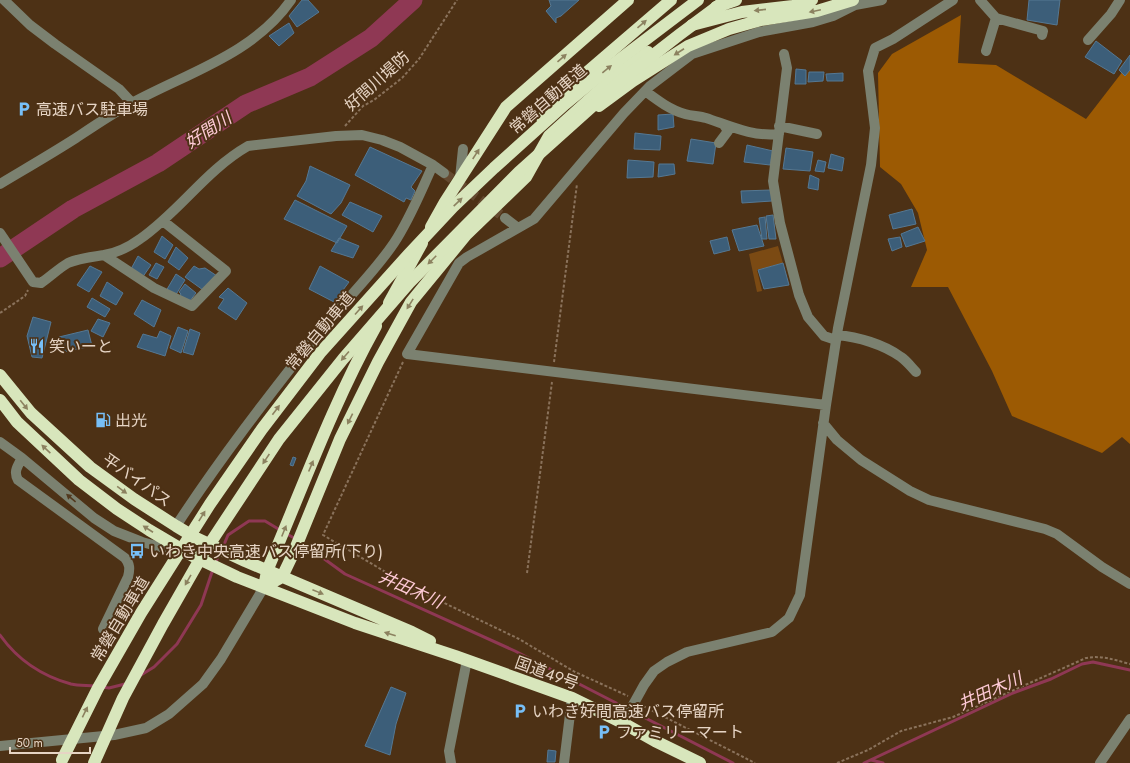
<svg xmlns="http://www.w3.org/2000/svg" width="1130" height="763" viewBox="0 0 1130 763" font-family="Jost,'Noto Sans JP',sans-serif">
<rect width="100%" height="100%" fill="#4d3115"/>
<!-- green -->
<path fill="#7b4a13" d="M778,246l5,17 -26,7 5,21 -5,1 -8,-38z"/>
<!-- forest -->
<path fill="#9c5a03" d="M961,15l-3,48 38,2 90,54 44,-57v382l-8,-7 -20,16 -90,-37 -20,-45 -44,-84h-37l16,-37 -9,-37 -17,-29 -21,-17 -2,-94 14,-19z"/>
<g fill="none" stroke-linecap="round" stroke-linejoin="round">
<!-- stream -->
<path stroke="#8f3854" stroke-width="3" d="M285,533l11,6
M301,542l44,32 170,77 218,112
M223,547l5,-12 21,-14h16l15,9
M215,564l5,-12
M0,635c17,24 42,41 71,49 8,2 17,1 25,2
M141,675l13,-8 23,-23 24,-39 12,-36
M102,687l7,1 16,-4
M871,760l12,3
M864,763l149,-70 38,-14 31,-15 11,-2 37,8"/>
<!-- river -->
<path stroke="#8f3854" stroke-width="19" d="M0,258l73,-49 85,-46 88,-59 64,-27 61,-39 42,-38"/>
</g>
<!-- building -->
<path fill="#3c5e79" stroke="#557893" d="M302,0h6l11,12 -22,15 -8,-11z
M549,0h30l-18,16 -5,2v5l-10,-12 5,-5z
M1029,0h31l-3,25 -30,-5z
M289,23l5,10 -15,13 -10,-10z
M1096,41l26,20 -8,13 -29,-17z
M1130,55v15l-5,6 -6,-6z
M796,69l10,1v14h-11z
M809,72h15l-1,9 -15,1z
M843,73v8h-16l-1,-7z
M673,114l1,13 -16,3v-15z
M635,133l26,3 -1,14 -26,-1z
M691,139l25,4 -3,21 -26,-3z
M747,145l26,6 -3,14 -26,-3z
M370,147l52,24 -11,16 4,4 -4,9 -5,-2 -2,4 -49,-27z
M786,148l27,4 -3,19 -27,-2z
M831,154l13,4 -2,13 -14,-3z
M628,160l26,2 -1,15 -26,1z
M818,160l8,2 -2,10 -9,-1z
M659,164h15l1,10 -17,3z
M310,166l40,19 -9,18 -10,11 -34,-18 9,-15z
M810,175l9,4 -1,11 -10,-2z
M771,190l1,11 -30,2 -1,-12z
M295,200l52,26 -10,17 -53,-24z
M350,202l32,14 -9,16 -31,-17z
M912,209l4,15 -23,5 -4,-14z
M773,215l3,24h-7l-3,-23z
M765,217l2,22h-5l-3,-21z
M757,225l7,21 -25,5 -7,-21z
M918,227l7,14 -19,6 -5,-13z
M162,236l11,9 -8,14 -11,-7z
M727,237l3,13 -16,4 -4,-13z
M900,237l2,10 -10,4 -4,-12z
M339,238l20,8 -6,12 -22,-7z
M176,247l12,11 -9,12 -11,-8z
M138,256l13,9 -9,13 -11,-9z
M156,263l8,4 -7,12 -8,-4z
M783,263l6,22 -25,4 -6,-19z
M90,266l12,6 -13,20 -12,-7z
M194,266l5,3 6,-1 12,8 -14,14 -18,-13z
M320,266l29,16 -15,20 -25,-13z
M176,274l9,6 -10,16 -9,-5z
M107,282l16,11 -7,12 -16,-9z
M185,284l11,9 -7,9 -10,-5 2,-3 -2,-2z
M228,288l19,15 -11,17 -18,-12 6,-9 -5,-2z
M92,298l18,11 -5,8 -18,-10z
M142,300l19,10 -7,17 -20,-13z
M33,317l18,5 -9,36 -10,-1 -5,-21z
M98,319l12,4 -7,14 -12,-6z
M178,327l10,4 -7,22 -11,-5z
M190,329l10,4 -7,22 -10,-3z
M88,330l4,16 -28,6 -5,-15z
M160,331l11,5 -6,20 -28,-9 6,-13 14,4z
M293,457l3,1 -3,8 -3,-1z
M391,687l15,6 -10,31 -6,31 -25,-9z
M548,750l8,1 -1,11h-8z"/>
<g fill="none" stroke-linecap="round" stroke-linejoin="round">
<!-- minor-tunnel -->
<path stroke="#64492f" stroke-width="10" stroke-dasharray="10 5" stroke-linecap="butt" d="M444,173l61,45"/>
<!-- path -->
<path stroke="#8a725b" stroke-width="2" stroke-dasharray="3 2" stroke-linecap="butt" d="M345,126l18,-20 11,-6 28,-22 17,-19 38,-59
M0,313l25,-17 3,-6
M403,362l-80,173 88,52 108,52 56,33 53,24
M554,362l23,-178
M527,573l25,-191
M643,706l112,57
M837,763l31,-13 33,-19 52,-14 133,-59c15,-3 29,2 44,6"/>
<!-- minor -->
<path stroke="#7b8170" stroke-width="10" d="M4,0l26,25 25,19 64,45 13,14
M980,0l16,18 -10,33
M996,18l47,13 -1,4
M1088,40l23,-26 9,-14
M784,54l3,14 -14,113 7,42 19,72 9,22 16,19 12,4
M645,91c12,9 25,19 40,23 7,2 15,2 21,4 24,8 47,19 73,16
M779,126l38,8
M719,143l9,-12 -4,-6
M433,165l11,8
M460,178l3,-29
M0,184c25,-15 51,-30 76,-46 18,-12 37,-25 56,-35 55,-30 122,-49 159,-103
M505,218l13,10
M0,233l33,49 8,1c9,-6 18,-15 27,-20 11,-5 24,-6 36,-8 12,-2 25,-8 36,-16 39,-27 66,-69 108,-93l88,-10 26,-1 20,5 18,7 33,18c-12,26 -23,54 -39,78 -23,34 -53,61 -78,93 -49,62 -97,124 -140,190
M104,255l50,33 38,18 34,-35 -63,-50
M837,335c21,2 46,9 64,22 6,4 10,10 15,15
M826,405l-419,-51 52,-91 8,-6 67,-38 90,-106 26,-27 42,-32 67,-22 54,-10 20,-6 22,-11 27,-5
M823,423l14,17 24,20 49,31 19,9 116,29 12,5 45,33 28,17
M0,442l22,16 72,60 20,13 28,11 43,12
M22,458c-4,8 -9,13 -4,22l107,78c5,6 5,11 3,19l-25,52
M623,723l21,-38 10,-14 13,-9 20,-10 85,-20 17,-14 11,-23 26,-190 12,-77 33,-163 4,-37 -7,-57 7,-23 18,-9 60,-39
M0,746l114,-11 32,-7 23,-14 34,-30 18,-25 43,-72
M451,763l-2,-12 18,-91
M564,763l8,-65
M1100,763l30,-44"/>
<!-- highway -->
<path stroke="#d8e6bc" stroke-width="12" d="M716,7l20,-7
M692,25l50,-13 51,-6 19,-6
M599,106l34,-25 55,-35 41,-17 32,-9 56,-9 36,-11
M542,118l44,-45 85,-73
M431,227l14,-25 61,-95 122,-107
M389,303l33,-60
M0,375l31,38 59,54 44,32 42,27 20,12 49,23 167,71 18,9
M0,400l17,22 62,58 38,29 32,21 44,26 44,21 118,46 100,33 117,42 51,25 32,18 45,22
M264,587l18,-10 11,-23 47,-115 38,-77 33,-60 55,-67 60,-58 23,-41 63,-57 36,-27
M264,587l3,-16c35,-82 66,-168 109,-245"/>
<!-- highway-bridge -->
<path stroke="#d8e6bc" stroke-width="12" d="M62,760l36,-72 43,-75 69,-109 52,-75 58,-76 88,-98 45,-48 41,-39 71,-64 46,-38 87,-66
M94,763l29,-65 40,-74 40,-70 76,-115 64,-80 66,-76 110,-111 106,-95 54,-42 47,-35"/>
</g>
<!-- one-way arrows -->
<defs><path id="oneway-solid" d="M-6-.8H1V-3.2L6.5 0L1 3.2V.8H-6Z"/></defs>
<g fill="#8c8260">
<use href="#oneway-solid" transform="translate(760 10) rotate(174)"/>
<use href="#oneway-solid" transform="translate(815 11) rotate(168)"/>
<use href="#oneway-solid" transform="translate(642 24) rotate(-41)"/>
<use href="#oneway-solid" transform="translate(679 52) rotate(147)"/>
<use href="#oneway-solid" transform="translate(562 58) rotate(-41)"/>
<use href="#oneway-solid" transform="translate(607 69) rotate(-39)"/>
<use href="#oneway-solid" transform="translate(476 154) rotate(-57)"/>
<use href="#oneway-solid" transform="translate(458 202) rotate(-44)"/>
<use href="#oneway-solid" transform="translate(432 260) rotate(135)"/>
<use href="#oneway-solid" transform="translate(410 304) rotate(122)"/>
<use href="#oneway-solid" transform="translate(359 310) rotate(-48)"/>
<use href="#oneway-solid" transform="translate(345 356) rotate(131)"/>
<use href="#oneway-solid" transform="translate(24 405) rotate(51)"/>
<use href="#oneway-solid" transform="translate(276 410) rotate(-53)"/>
<use href="#oneway-solid" transform="translate(350 419) rotate(116)"/>
<use href="#oneway-solid" transform="translate(46 449) rotate(-137)"/>
<use href="#oneway-solid" transform="translate(266 459) rotate(124)"/>
<use href="#oneway-solid" transform="translate(311 466) rotate(-67)"/>
<use href="#oneway-solid" transform="translate(122 490) rotate(36)"/>
<use href="#oneway-solid" transform="translate(202 516) rotate(-58)"/>
<use href="#oneway-solid" transform="translate(148 529) rotate(-147)"/>
<use href="#oneway-solid" transform="translate(284 531) rotate(-68)"/>
<use href="#oneway-solid" transform="translate(188 580) rotate(120)"/>
<use href="#oneway-solid" transform="translate(318 592) rotate(22)"/>
<use href="#oneway-solid" transform="translate(390 634) rotate(-162)"/>
<use href="#oneway-solid" transform="translate(85 712) rotate(-64)"/>
</g>
<use fill="#52391e" href="#oneway-solid" transform="translate(71 498) rotate(-140)"/>
<!-- icons -->
<defs>
<g id="parking-bare" transform="scale(1.2)"><path d="M-3.5-5.5H1a3.5 3.5 0 0 1 0 7H-1V5.5H-3.5ZM-1-3.4V-.6H.8a1.4 1.4 0 0 0 0-2.8Z" fill="#77bff7" stroke="#4d3115" stroke-width="2.5" paint-order="stroke"/></g>
<g id="restaurant-bare" transform="scale(1.2)"><path d="M-5-6h1v4h1v-4h1v4h1v-4h1v5L-1.5 .5V6h-2V.5L-5-1ZM5-6V6H3V1.5H1.5Q1.5-4 5-6Z" fill="#77bff7" stroke="#4d3115" stroke-width="2.5" paint-order="stroke"/></g>
<g id="fuel-bare" transform="scale(1.2)"><path d="M-5.5-6h7V0h2V4h1.3V-2.5L3-4.5l.8-.8L6-3V5H2.5V1h-1V6h-7ZM-4.2-4.7v3.2H.2V-4.7Z" fill="#77bff7" stroke="#4d3115" stroke-width="2.5" paint-order="stroke"/></g>
<g id="bus-bare" transform="scale(1.2)"><path d="M-5-6H5V4H4V6H2V4H-2V6H-4V4H-5ZM-3.5-4V0h7V-4ZM-3.5 1.2v1.5H-2V1.2ZM2 1.2v1.5H3.5V1.2Z" fill="#77bff7" stroke="#4d3115" stroke-width="2.5" paint-order="stroke"/></g>
</defs>
<g fill-rule="evenodd">
<use href="#parking-bare" x="24" y="109"/>
<use href="#restaurant-bare" x="37" y="346"/>
<use href="#fuel-bare" x="103" y="420"/>
<use href="#bus-bare" x="137" y="551"/>
<use href="#parking-bare" x="520" y="711"/>
<use href="#parking-bare" x="604" y="732"/>
</g>
<g text-anchor="middle" dominant-baseline="central" stroke-width="4" stroke-linejoin="round" paint-order="stroke">
<!-- street labels -->
<g font-size="16" fill="#e6d4c4" stroke="#4d3115">
<text transform="translate(377 81) rotate(-42)">好間川堤防</text>
<text transform="translate(548 99) rotate(-41)">常磐自動車道</text>
<text transform="translate(320 331) rotate(-50)">常磐自動車道</text>
<text transform="translate(137 480) rotate(35)">平バイパス</text>
<text transform="translate(120 619) rotate(-59)">常磐自動車道</text>
<text transform="translate(547 673) rotate(20)">国道49号</text>
</g>
<!-- poi labels -->
<g font-size="16" fill="#e6d4c4" stroke="#4d3115" text-anchor="start">
<text x="36" y="109">高速バス駐車場</text>
<text x="49" y="346">笑いーと</text>
<text x="115" y="420">出光</text>
<text x="149" y="551">いわき中央高速バス停留所(下り)</text>
<text x="532" y="711">いわき好間高速バス停留所</text>
<text x="616" y="732">ファミリーマート</text>
</g>
<!-- water labels -->
<g font-size="17" font-style="italic" fill="#fecad6" stroke="#4d3115">
<text transform="translate(208 130) rotate(-33)">好間川</text>
<text transform="translate(411 589) rotate(24)">井田木川</text>
<text transform="translate(990 691) rotate(-24)">井田木川</text>
</g>
</g>
<!-- scale -->
<path d="M10 747v6h80v-6" fill="none" stroke="#e6d4c4" stroke-width="2"/>
<text x="16" y="747" font-size="12" fill="#e6d4c4" stroke="#4d3115" stroke-width="3" paint-order="stroke">50 m</text>
</svg>
